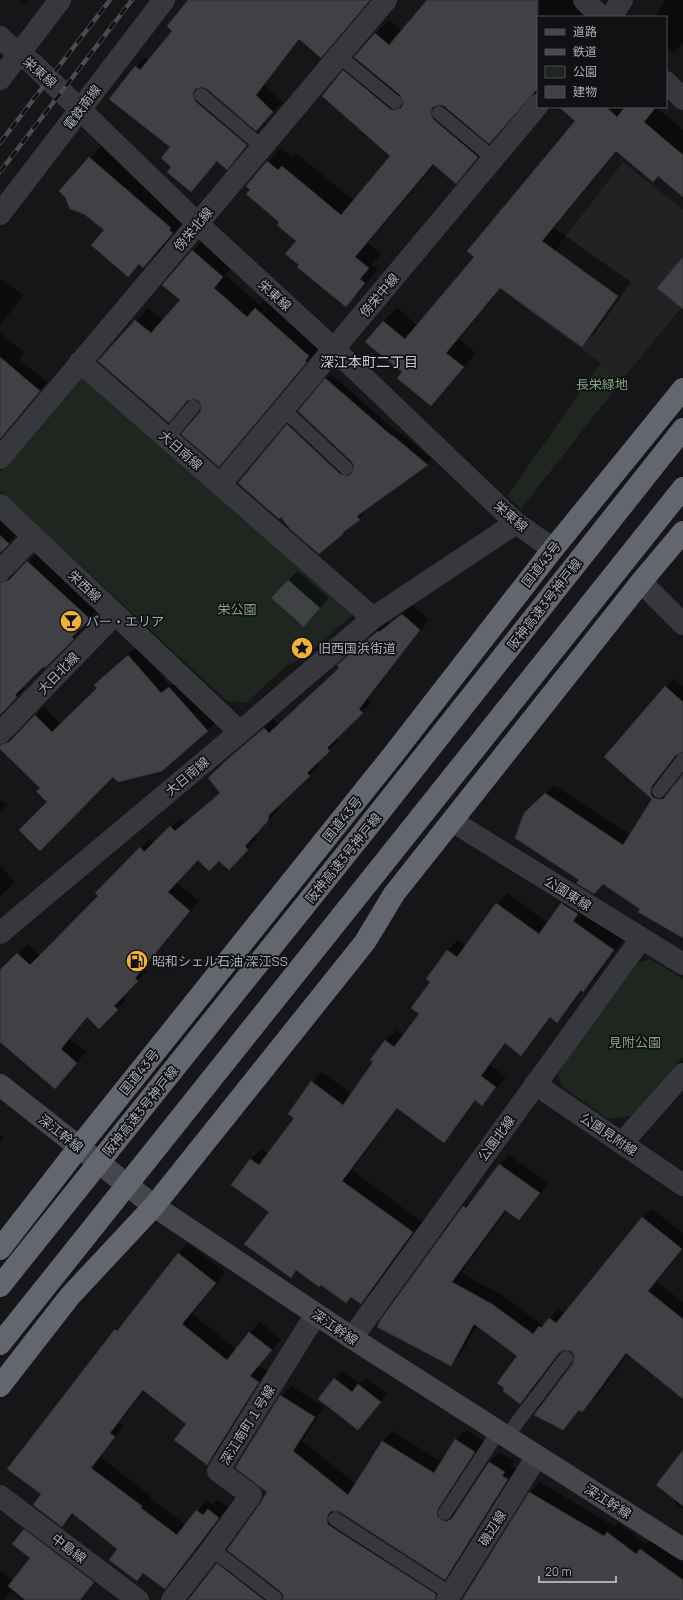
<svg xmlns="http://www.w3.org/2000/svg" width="683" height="1600" viewBox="0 0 683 1600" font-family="Manrope,'Noto Sans JP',sans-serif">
<rect width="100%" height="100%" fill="#161618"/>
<!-- built -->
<path fill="#222225" d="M623,162l60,48v95l-60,74 -107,-78z"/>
<!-- green -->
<path fill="#1e261f" d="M601,363l22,16 -102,130 -14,-13z
M83,373l272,240 -51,44 -18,9 -40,37 -19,-2 -227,-210v-19z
M651,959l32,20v78l-52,59 -23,3 -46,-33 -5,-14 80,-109z"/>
<!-- shadow -->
<path fill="#0007" d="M20,0h8l-3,3z
M187,0h182l-48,56 -21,-17 -36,46 18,17 -17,18 -58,-32 -6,-2 4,6 51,43 -29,33 -9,-7 -27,30 -18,-24 -1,-20 -36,-80 9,-10 4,3 24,-30z
M428,0h159l-1,17h-48v72l-1,-1 -47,54h1l-22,27 -13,13 -21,-18 -67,79 13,11 -9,11 6,4 -19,23 -13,14 -46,-41 -3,-24 -50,-55 34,-38 11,9 4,-4 58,48 38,-45 -48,-85 13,-13 18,-24 14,-14 13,11z
M666,0h17v43l-10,10 -7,-5v-31h-11z
M560,107h97v1l26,22v66l-24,-21 -42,-24 -63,77 77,54 -36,51 -13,13 -81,-58 -42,51 17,14 -32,38 -13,14 -27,-33 -21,-50 14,-14 21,18 57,-69 102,-137z
M103,144l83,75 -29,35 -14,13 -3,-3 -12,12 -23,-46 -45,-39z
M205,238l29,26 -9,11 35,30 8,-9 50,53 -87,104 -12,12 -18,-52 1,-5 -2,-8 -6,-2 -5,1 -20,22 -69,-60 48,-53 16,13 17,-21 12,-49z
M0,279l23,16 -23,31z
M0,333l24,19 -5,7 28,23 -47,58z
M331,374l66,58 1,-1 34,28 -70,52 2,3 -22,19 -54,-108 5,-5 53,50 8,1 1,-5 -29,-87z
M0,521l16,14 -16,17z
M36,554l61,56 -18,18 2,2 -28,29 -9,6 -22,22 2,2 -24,25v-141l5,3 7,-1 5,-3z
M298,571l31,27 -16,18 -25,-36z
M412,605l17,14 -61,80 4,3 -36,36 3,2 -23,23 3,3 -40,39 -1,5 -24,26 3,3 -19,20h-39l-23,23 23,19 -55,67 3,3 -24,25 3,4 -27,27 -11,-10 -18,22 16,13 -31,36 -55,-48v-68l28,-28 12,12 59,-60 -3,-3 54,-54 5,4 26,-25 4,4 36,-30 -12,-14 32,-31 33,-28 5,6 61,-58 -2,-2 10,-9 40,-34 2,1z
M137,647l33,39 8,-7 37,43 -8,9 -94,44 -64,27 -8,-14 -41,-41v-5l6,-6 6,1 6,-3 26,-27 18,18 36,-37 6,-12z
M674,678l9,8v65h-3l-19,25 -2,9 4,4 8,1 12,-15v163l-80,-55 -23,-3 -55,-66 29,-29 76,50 24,-36 -49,-42z
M0,799l6,6 -6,6z
M0,866l15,16 -15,15z
M507,893l41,30 14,-19 11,-10 50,46 -29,40 -11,10 -16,21 -10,11 -6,-5 -20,27 -10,10 -15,-11 -16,22 16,12 -14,17 -10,10 -6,-4 -22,31 -11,10 -45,-33 -46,62 70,52 -51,71 -10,10 -9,-7 -31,-12 -24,-14 -7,7 -20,-66 -37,-27 18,-25 10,-10 7,5 27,-36 17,-36 10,-10 30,22 23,-32 -4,-2 14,-20 11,-10 8,6 16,-23 11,-32 -4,-3 21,-28 10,-10 8,6 31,-43z
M0,1135l4,3 -4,5z
M509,1155l39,28 -20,27 -9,9 -12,-9 -46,63 41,22 40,30 17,-16 6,5 78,-96 9,-9 31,24v16l-26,33 26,20v95l-55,-44 -28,39 -18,18 -2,-1 -17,20 12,-74 -4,-5 -8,-1 -34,45 -9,9 -2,-47 -41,-31 -17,30 -9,9 -72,-38 85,-119 9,-9 1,1 26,-35z
M188,1243l37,29 -33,42 44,35 24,-27 21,17 -22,27 9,5 -51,82 -10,10 -20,-39 -42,-34 -26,33 5,3 -24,31 51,39 -1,2 36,27 21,-25 6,5 5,-5 10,7 -54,71 -10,10 -45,-40 -45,-34 -12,12 -20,-32 -33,-25 107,-139 10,-10h1l52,-67z
M342,1371l18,13 6,-6 21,16 -29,35 -23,-50z
M291,1386l33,21 -22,34 54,43 27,-43 9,-10 50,31 14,-22 10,-10 18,11 -37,66 8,5 2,-1 32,-49 10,-9 15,8 -3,5 6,3 -62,100 -10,10 -105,-68h-3l3,5 110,84h-261l28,-36 10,-10 53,41 5,1 -17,-104 13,-96z
M683,1452v57l-9,-7 2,-3z
M540,1482l74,44 4,-3 28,21 4,-4 33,23v37h-220l67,-108z
M33,1522l68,51 -21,27h-57l-12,-9 -7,9h-4v-29l13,10 19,-23 -8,-28z"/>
<!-- building -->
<path fill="#404145" stroke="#303034" d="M188,0h182l-49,58 -22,-19 -43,56 17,17 -17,19 -49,-42 -5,-2 -7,2 -2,5 2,7 52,44 -20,25 -10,-9 -26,31 -24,-20 4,-5 -10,-9 9,-11 -61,-48 26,-33 5,4 32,-39 -5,-5z
M427,0h111v88l-49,56 -45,-38 -4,-1 -7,2 -2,5 2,7 45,38 -22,27 -23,-20 -78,93 14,11 -9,11 5,4 -19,24 -49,-40 2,-2 -14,-11 11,-13 -19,-16 2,-3 -33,-28 4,-4 -4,-4 21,-25 11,9 4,-4 59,49 49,-59 -68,-60 21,-26 47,39 4,1 7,-2 2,-5 -3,-8 -46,-38 21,-24 14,12z
M559,107h47l11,10 8,-10h31l-12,15 39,33v42l-25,-21 -5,6 -37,-31 -74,90 76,55 -36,51 -82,-59 -54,65 18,14 -33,39 -34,-28 5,-6 -37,-30 18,-21 22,18 69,-82 -7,-6 108,-130z
M89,157l82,71 -2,2 4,3 -30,35 -4,-4 -11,13 -37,-32 13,-15 -20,-16 -14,-5 -5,-12 -6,-6z
M192,250l31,27 -9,11 33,29 8,-9 54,48 -4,5 2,1 -88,105 -38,-33 19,-22 1,-4 -2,-7 -5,-2 -7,2 -18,22 -71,-62 37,-41 16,13 29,-33 -18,-15z
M683,257v52l-26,-21z
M0,357l40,34 -40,48z
M325,378l67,58v-1l36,30 -71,51 3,4 -18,13 1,1 -24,20 -29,-25 -9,-12 -2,2 -41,-36 49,-59 53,50 8,2 4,-3 2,-7 -2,-4 -54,-51z
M0,535l9,9 -9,9z
M27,561l63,58 -18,18 2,2 -29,29 -1,-2 -29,29 2,2 -17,18v-132l9,-3z
M288,580l32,28 -16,19 -33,-29z
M402,614l18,16 -61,79 4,4 -36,35 3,3 -23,22 3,3 -41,39 -1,6 -23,25 3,4 -19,20 -10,-9 -10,10 -11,-11 -30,32 22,19 -55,67 3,3 -24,25 4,4 -19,19 -12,-12 -26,32 16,14 -22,26 -55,-47v-72l17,-17 13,12 68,-69 -3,-3 45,-46 4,5 26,-26 5,5 45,-38 -12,-15 22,-21 34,-29 5,5 70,-65 -2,-3 41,-34 1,1z
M128,655l33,38 8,-6 39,44 -46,40 -44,11 -5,-5 -73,74 -21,-21 28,-28 -11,-11 4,-3 -40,-39v-4l9,-3 26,-27 17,17 45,-44 -3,-3z
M665,686l18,16v50l-7,3 -24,31 -1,4v5l3,3 4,1h5l20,-25v164l-45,-26 2,-3 -37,-25 -9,10 -18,-11 3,-3 -64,-42 9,-25 21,-20 78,52 29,-46 -48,-42z
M496,903l43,31 22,-31 17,11 -5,7 41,29 -31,42 -2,-2 -24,33 -7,-6 -29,39 -16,-13 -24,33 15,11 -14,19 -7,-6 -31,43 -47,-35 -55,73 71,51 -52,72 -10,-7 -5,6 -25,-18 -2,2 -23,-17 -5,8 -47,-34 25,-32 -38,-27 19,-26 9,6 35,-47 -6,-4 23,-33 32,24 30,-43 -3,-2 15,-20 9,7 25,-33 -8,-6 19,-26 -4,-3 21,-29 10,7z
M499,1164l41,29 -21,27 -14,-10 -53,72 40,22 41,30 6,-8 2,2 8,-10 7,5 86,-106 40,32 -34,42 35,28v80l-57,-46 -36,49 -8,10 -3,-2 -16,20 -29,-15 39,-52 1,-8 -3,-4 -8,-1 -4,3 -39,51 -17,-13 1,-3 -7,-5 20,-27 -43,-32 -23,42 -74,-39 4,-8 82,-113 3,2z
M178,1253l38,30 -34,41 45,36 22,-28 23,18 -22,26 9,6 -52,83 -33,-25 12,-16 -43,-34 -33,43 5,4 -24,31 51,38 -1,2 36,27 19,-25 7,5 5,-6 11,9 -54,71 -22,-16 -6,8 -28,-21 8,-11 -45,-36 -10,14 -29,-22 8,-11 -34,-25 108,-140 2,2z
M334,1378l18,14 6,-8 23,18 -23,28 -40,-31z
M280,1395l35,22 -22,34 55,44 34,-54 52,32 21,-34 20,13 -37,57 -1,4 1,4 6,4h4l4,-3 37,-56 16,10 -3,4 6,3 -63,101 -105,-68 -9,-1 -3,4 -1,8 3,3 106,68 -1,6h-152v-5l-3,-4 -53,-41 34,-48 6,-10 -32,-24z
M683,1450v56l-27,-21z
M529,1492l75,44 3,-4 29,22 4,-5 43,31v20h-221z
M24,1529l70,53 -14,18h-55l-17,-14 22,-28 -18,-14z
M217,1563l47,37h-76z"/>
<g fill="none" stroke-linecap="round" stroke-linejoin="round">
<!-- lane -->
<path stroke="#37383d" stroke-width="14" d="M339,56l56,46
M201,95l61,52
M439,113l54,45
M283,409l63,59
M167,438l26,-31
M659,791l24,-31
M506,1437l60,-79
M445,1513l53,-81
M335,1519l116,75
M212,1549l63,49"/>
<!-- street -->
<path stroke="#37383d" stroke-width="22" d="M584,0l17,17
M611,17l11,-17
M0,37l18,17 14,9 166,161 136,125 182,174 37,26
M0,79l60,-79
M666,82l17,17
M0,214l164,-214
M80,362l293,256
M0,458l386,-458
M220,485l318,-380
M0,505l240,227
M0,571l33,-34
M641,582l42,42
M0,733l115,-119
M452,821l231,143
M0,933l240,-201 133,-114 143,-95
M535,1084l148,101
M622,1143l61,-69
M352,1338l289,-399
M0,1496l138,104
M172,1600l40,-51 39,-54 -33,-24 98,-157
M447,1600l90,-144"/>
<!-- secondary -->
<path stroke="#45474d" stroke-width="22" d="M0,1085l154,121 198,132 331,211"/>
<!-- highway -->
<path stroke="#63666e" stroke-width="22" d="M0,1249l79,-102 313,-391 161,-207 130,-160
M0,1386l70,-90 84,-90 211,-264 29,-48 247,-312 42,-50"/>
<!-- rail casing -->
<g stroke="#4a4c52" stroke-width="4.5">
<path id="rail" d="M0,143l110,-143
M0,172l132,-172"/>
</g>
<!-- rail -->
<use href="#rail" stroke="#111113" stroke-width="3" stroke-dasharray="9" stroke-linecap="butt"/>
<!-- highway-bridge -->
<path stroke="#63666e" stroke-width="22" d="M0,1286l378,-472 305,-385
M0,1344l683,-856"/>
</g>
<!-- icons -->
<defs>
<g id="bar-disc" transform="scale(1.15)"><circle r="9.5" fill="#f2b134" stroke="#111113"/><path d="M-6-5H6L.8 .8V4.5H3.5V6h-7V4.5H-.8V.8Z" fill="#111"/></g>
<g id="sight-disc" transform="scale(1.15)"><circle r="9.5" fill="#f2b134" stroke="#111113"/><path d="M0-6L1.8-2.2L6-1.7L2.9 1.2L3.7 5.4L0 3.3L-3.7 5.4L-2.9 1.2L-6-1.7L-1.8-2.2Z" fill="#111"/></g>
<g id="fuel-disc" transform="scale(1.15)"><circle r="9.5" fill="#f2b134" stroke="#111113"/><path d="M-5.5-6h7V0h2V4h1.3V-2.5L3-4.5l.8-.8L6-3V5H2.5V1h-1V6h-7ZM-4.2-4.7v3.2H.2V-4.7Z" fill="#111"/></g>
</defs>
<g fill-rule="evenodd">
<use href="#bar-disc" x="71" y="621"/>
<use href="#sight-disc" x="302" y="648"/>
<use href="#fuel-disc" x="137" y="961"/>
</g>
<g text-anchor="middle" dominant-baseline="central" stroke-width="3.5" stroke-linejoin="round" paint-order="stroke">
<!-- street labels -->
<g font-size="13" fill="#a8adb8" stroke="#111113">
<text transform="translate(40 72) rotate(41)">栄東線</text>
<text transform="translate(82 107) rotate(-53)">電鉄南線</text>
<text transform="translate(193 229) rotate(-50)">傍栄北線</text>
<text transform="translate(275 295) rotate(42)">栄東線</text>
<text transform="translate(379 295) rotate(-50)">傍栄中線</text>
<text transform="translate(181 450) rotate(41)">大日南線</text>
<text transform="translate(511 516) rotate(41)">栄東線</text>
<text transform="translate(541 564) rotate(-52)">国道43号</text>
<text transform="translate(85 586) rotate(43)">栄西線</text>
<text transform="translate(544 604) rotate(-52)">阪神高速3号神戸線</text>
<text transform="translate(58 673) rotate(-46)">大日北線</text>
<text transform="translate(187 776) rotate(-40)">大日南線</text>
<text transform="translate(342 819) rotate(-51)">国道43号</text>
<text transform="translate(343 858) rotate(-51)">阪神高速3号神戸線</text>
<text transform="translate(568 893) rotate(32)">公園東線</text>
<text transform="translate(139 1072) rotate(-51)">国道43号</text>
<text transform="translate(140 1111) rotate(-51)">阪神高速3号神戸線</text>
<text transform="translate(61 1133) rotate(38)">深江幹線</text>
<text transform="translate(609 1134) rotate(34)">公園見附線</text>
<text transform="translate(496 1138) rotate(-54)">公園北線</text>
<text transform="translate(335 1327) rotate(34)">深江幹線</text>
<text transform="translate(247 1425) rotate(-58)">深江南町１号線</text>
<text transform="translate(608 1501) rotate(32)">深江幹線</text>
<text transform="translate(492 1528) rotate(-58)">磯辺線</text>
<text transform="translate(69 1548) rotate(37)">中島線</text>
</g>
<!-- park labels -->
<g font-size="13" fill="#7fa381" stroke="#111113">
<text x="602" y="384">長栄緑地</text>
<text x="237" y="609">栄公園</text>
<text x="635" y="1042">見附公園</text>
</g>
<!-- poi labels -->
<g font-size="13" fill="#a8adb8" stroke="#111113" text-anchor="start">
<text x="86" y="621">バー・エリア</text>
<text x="318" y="648">旧西国浜街道</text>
<text x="152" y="961">昭和シェル石油 深江SS</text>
</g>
<!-- neighbourhood labels -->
<g font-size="14" fill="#c9ccd4" stroke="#111113">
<text x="369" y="361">深江本町二丁目</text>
</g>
</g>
<!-- legend -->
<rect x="537" y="16" width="130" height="92" fill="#111113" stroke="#4d4f55"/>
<rect x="545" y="29" width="20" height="6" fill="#45474d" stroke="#4d4f55"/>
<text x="573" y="36" font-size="12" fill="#a8adb8">道路</text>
<rect x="545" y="49" width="20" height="6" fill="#4a4c52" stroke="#4d4f55"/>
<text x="573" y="56" font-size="12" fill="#a8adb8">鉄道</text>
<rect x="545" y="66" width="20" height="12" fill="#1e261f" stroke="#4d4f55"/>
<text x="573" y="76" font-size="12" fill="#a8adb8">公園</text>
<rect x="545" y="86" width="20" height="12" fill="#404145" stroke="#4d4f55"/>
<text x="573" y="96" font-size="12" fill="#a8adb8">建物</text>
<!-- scale -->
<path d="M539 1576v6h77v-6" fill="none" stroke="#a8adb8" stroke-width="2"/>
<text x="545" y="1576" font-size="12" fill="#a8adb8" stroke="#111113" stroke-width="3" paint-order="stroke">20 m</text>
</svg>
